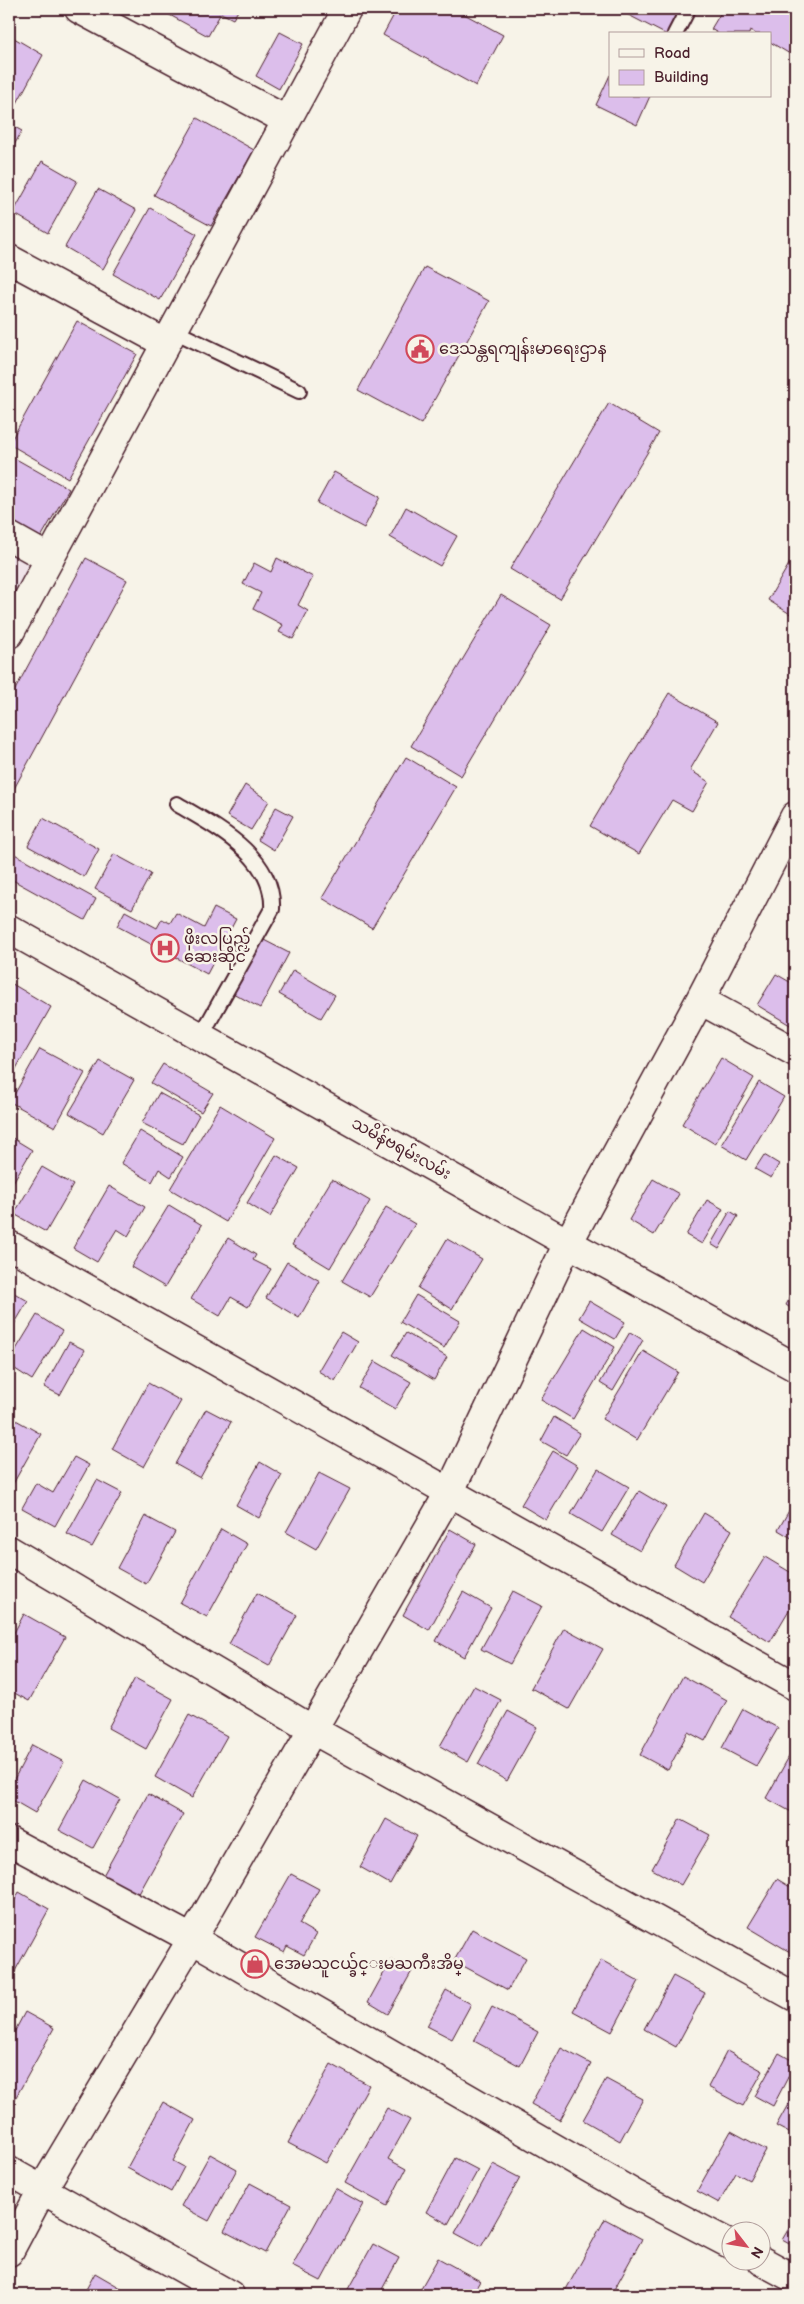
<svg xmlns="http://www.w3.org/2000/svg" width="804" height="2304" viewBox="0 0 804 2304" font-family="'Balsamiq Sans','Noto Sans Myanmar',sans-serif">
<rect width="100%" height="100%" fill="#f7f3e8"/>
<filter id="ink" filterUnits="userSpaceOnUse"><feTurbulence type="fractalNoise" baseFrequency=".02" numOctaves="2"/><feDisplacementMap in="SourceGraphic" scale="10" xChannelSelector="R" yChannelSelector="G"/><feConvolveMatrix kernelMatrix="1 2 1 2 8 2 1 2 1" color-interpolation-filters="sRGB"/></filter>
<g filter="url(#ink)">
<!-- built -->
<path fill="#efe3e9" d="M9,544l31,17 -31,57z"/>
<!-- building -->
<path fill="#dcbeeb" stroke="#4a1f2b" d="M168,9h71l-6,10 -12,-6 -13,23 -42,-23z
M397,9h58l48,26 -27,51 -93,-51z
M617,9h66l-13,25h-5z
M723,9h72v48l-25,-15v-8h-14l-6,-4 -1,4h-30l-8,-5z
M280,32l23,12 -24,45 -23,-13z
M14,38l29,17 -27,50 -7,-4v-53z
M610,75v21h40l-13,29 -41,-20z
M197,118l57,32 -43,76 -57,-31z
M9,124l13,7 -13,23z
M42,161l35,20 -29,52 -35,-20z
M98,189l38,21 -33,59 -38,-22z
M150,208l47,26 -37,66 -47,-26z
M425,267l64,34 -68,123 -63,-34z
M77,321l60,33 -69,124 -59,-34z
M609,403l50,30 -99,166 -50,-30z
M9,455l60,34 -29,50 -31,-18z
M334,472l46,25 -16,31 -47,-25z
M406,507l51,29 -17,30 -50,-29z
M795,554v63l-27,-17z
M86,558l41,22 -118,218v-97z
M277,558l36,19 -15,28 10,6 -15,28 -14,-7 4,-7 -30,-16 8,-16 -18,-9 11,-21 17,9z
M501,595l50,30 -90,151 -50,-30z
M669,693l49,29 -28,48 19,12 -17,29 -20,-11 -33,54 -49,-28z
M406,757l50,30 -84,141 -50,-30z
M245,785l24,16 -18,29 -24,-14z
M276,807l17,9 -19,34 -16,-10z
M43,818l56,31 -15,28 -56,-31z
M9,851l87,48 -11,21 -76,-42z
M114,854l37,20 -19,35 -37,-20z
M214,908l22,11 -29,55 -90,-48 8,-15 32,17 5,-9 8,4 6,-10 28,15z
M260,938l29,15 -29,55 -29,-16z
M293,970l42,25 -14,23 -42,-24z
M776,974l19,11v43l-38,-23z
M9,982l42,25 -42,74z
M40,1049l45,24 -30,54 -45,-25z
M721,1058l33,20 -39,66 -33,-20z
M100,1061l34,19 -31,53 -34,-20z
M163,1064l50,29 -12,19 -50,-29z
M759,1082l25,15 -38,63 -25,-15z
M159,1093l40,22 -16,29 -41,-21z
M220,1105l55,33 -49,84 -56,-33z
M140,1131l43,26 -12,20 -12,-8 -7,13 -31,-19z
M9,1136l23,14 -23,39z
M276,1155l23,13 -29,49 -23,-14z
M764,1155l15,9 -8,14 -16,-9z
M42,1167l31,18 -27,47 -32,-18z
M332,1179l38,22 -40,67 -38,-23z
M653,1179l26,15 -25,41 -25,-15z
M109,1186l36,21 -17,29 -11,-7 -20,33 -24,-14z
M707,1200l16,9 -21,35 -16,-9z
M169,1205l33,20 -37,62 -34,-20z
M386,1207l29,17 -45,73 -28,-16z
M730,1211l8,5 -19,33 -8,-5z
M228,1238l28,17 -3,5 18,9 -23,38 -17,-10 -11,19 -29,-17z
M447,1239l35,20 -30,50 -34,-21z
M287,1262l33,19 -21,37 -33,-20z
M795,1289v22l-9,-6z
M9,1290l19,11 -19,32z
M416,1295l44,26 -16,27 -44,-26z
M589,1301l36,21 -10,17 -36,-21z
M37,1315l25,16 -30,49 -23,-15v-4z
M584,1328l31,19 -42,72 -32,-19z
M341,1332l17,10 -23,39 -17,-10z
M630,1332l13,8 -30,51 -13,-8z
M406,1333l41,24 -13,23 -42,-25z
M69,1342l16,8 -25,45 -16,-8z
M643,1351l35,21 -41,68 -35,-21z
M375,1361l36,21 -16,27 -36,-21z
M148,1383l33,18 -37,66 -32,-18z
M206,1409l25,13 -31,56 -25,-14z
M554,1417l26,16 -14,22 -25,-14z
M14,1419l27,15 -32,57v-62z
M553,1451l25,15 -32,54 -25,-15z
M74,1457l15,8 -34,61 -33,-18 14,-25 17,10z
M260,1462l22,13 -23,43 -23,-13z
M598,1469l31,18 -27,45 -31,-18z
M319,1473l31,16 -34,60 -30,-17z
M97,1480l25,13 -30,54 -25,-13z
M639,1491l27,16 -26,44 -28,-16z
M795,1500v40l-17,-10z
M704,1513l28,17 -30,52 -28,-17z
M145,1516l30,16 -29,52 -29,-16z
M221,1529l26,15 -40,73 -27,-14z
M450,1529l26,15 -47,86 -26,-15z
M765,1557l30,18v25l-25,42 -42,-25z
M513,1591l29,15 -32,58 -29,-15z
M463,1592l28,16 -27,49 -28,-16z
M257,1593l40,22 -28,51 -40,-22z
M24,1614l41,23 -36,64 -20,-11v-48z
M564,1628l39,21 -34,60 -38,-21z
M683,1676l44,24 -22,41 -17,-9 -20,38 -28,-15z
M135,1678l38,21 -27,50 -38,-21z
M474,1686l27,14 -33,62 -28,-16z
M743,1709l35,19 -22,38 -34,-18z
M508,1711l29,16 -30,54 -29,-17z
M189,1715l38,21 -35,62 -37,-21z
M32,1745l32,17 -29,51 -26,-15v-9z
M795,1746v68l-29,-16z
M86,1780l34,19 -27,49 -34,-18z
M148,1794l35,20 -47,85 -35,-20z
M386,1819l31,17 -27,48 -30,-17z
M680,1819l30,16 -29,50 -29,-16z
M291,1874l28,15 -20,35 17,10 -12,21 -17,-9 -3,6 -29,-15z
M777,1879l18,11v65l-47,-28z
M19,1892l30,17 -40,73v-71z
M472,1929l54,29 -18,32 -54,-29z
M391,1960l21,11 -24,43 -20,-12z
M601,1960l38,21 -27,51 -39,-21z
M673,1976l32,17 -29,54 -32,-18z
M446,1990l25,14 -19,35 -25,-13z
M492,2007l46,25 -18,34 -46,-25z
M25,2012l29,16 -43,78 -2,-2v-62z
M561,2048l30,16 -31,56 -29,-16z
M727,2051l36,20 -20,35 -35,-19z
M779,2053l16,9v2l-22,42 -18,-10z
M331,2064l38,21 -43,78 -38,-20z
M606,2079l37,20 -23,42 -37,-21z
M795,2092v39l-2,4 -17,-9z
M163,2102l32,18 -22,41 11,6 -13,25 -44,-24z
M387,2108l23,12 -22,39 18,10 -19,37 -42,-23z
M731,2131l35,19 -17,30 -13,-7 -17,30 -22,-12z
M210,2154l27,15 -28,52 -28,-15z
M455,2158l23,12 -30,54 -22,-12z
M493,2164l27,14 -39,69 -26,-14z
M250,2183l41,22 -26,48 -41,-22z
M335,2188l28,16 -42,77 -29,-15z
M795,2218v29l-13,-7z
M605,2219l37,20 -31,56h-48z
M373,2244l26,14 -20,37h-24l-8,-4z
M438,2258l42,23 -8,14h-55z
M95,2273l26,15 -4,7h-34z"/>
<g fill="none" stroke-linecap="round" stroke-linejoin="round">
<!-- lane casing -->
<g stroke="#4a1f2b" stroke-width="18">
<path id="lane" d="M675,34l13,-25
M172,330l127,61
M177,804c39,23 98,53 95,105l-71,127"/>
</g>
<!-- street casing -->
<g stroke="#4a1f2b" stroke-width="31">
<path id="street" d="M79,9l207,111
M9,259l156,84
M9,536l41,23
M9,634l338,-625
M9,929l559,314 227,124
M700,1000l95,52
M9,1245l786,441
M9,1550l304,180 482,267
M9,1841l183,98 442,255 98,51
M9,2171l221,124
M9,2252l33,-62 150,-251 257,-446 119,-250 132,-243 95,-184
M762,2261l33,18"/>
</g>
<!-- lane -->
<use href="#lane" stroke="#f7f3e8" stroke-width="14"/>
<!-- street -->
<use href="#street" stroke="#f7f3e8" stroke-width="28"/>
</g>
</g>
<!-- icons -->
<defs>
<g id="civic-ring" transform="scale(1.4375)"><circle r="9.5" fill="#f7f3e8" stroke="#d1495b" stroke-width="1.5"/><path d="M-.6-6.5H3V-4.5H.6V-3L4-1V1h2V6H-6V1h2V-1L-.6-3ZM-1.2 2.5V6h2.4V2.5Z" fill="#d1495b"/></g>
<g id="hospital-ring" transform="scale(1.4375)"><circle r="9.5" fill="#f7f3e8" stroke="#d1495b" stroke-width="1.5"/><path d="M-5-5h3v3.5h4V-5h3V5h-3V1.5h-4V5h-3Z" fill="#d1495b"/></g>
<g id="shop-ring" transform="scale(1.4375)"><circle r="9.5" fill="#f7f3e8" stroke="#d1495b" stroke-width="1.5"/><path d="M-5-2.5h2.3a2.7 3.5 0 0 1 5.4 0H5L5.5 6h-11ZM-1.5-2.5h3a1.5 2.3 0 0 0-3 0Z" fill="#d1495b"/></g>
</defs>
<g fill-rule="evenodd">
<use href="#civic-ring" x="420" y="349"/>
<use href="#hospital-ring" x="165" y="948"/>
<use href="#shop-ring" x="255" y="1964"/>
</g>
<g text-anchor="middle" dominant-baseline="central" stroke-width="5" stroke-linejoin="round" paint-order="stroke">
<!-- poi labels -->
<g font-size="16" fill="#4a1f2b" stroke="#f7f3e8" text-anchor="start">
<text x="439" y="349">ဒေသန္တရကျန်းမာရေးဌာန</text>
<text x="184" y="939">ဖိုးလပြည့်<tspan x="184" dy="18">ဆေးဆိုင်</tspan></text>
<text x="274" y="1964">အေမသူငယ္ခ်င္းမႀကီးအိမ္</text>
</g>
<!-- street labels -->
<g font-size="16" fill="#4a1f2b" stroke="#f7f3e8">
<text transform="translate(401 1149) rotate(29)">သမိန်ဗရမ်းလမ်း</text>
</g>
</g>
<!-- margin -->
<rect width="804" height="2304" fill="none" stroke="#f7f3e8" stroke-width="30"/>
<rect x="15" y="15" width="774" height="2274" fill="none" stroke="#4a1f2b" stroke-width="2" filter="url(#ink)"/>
<!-- legend -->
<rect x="609" y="32" width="162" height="65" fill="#f7f3e8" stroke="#b29e9c"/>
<rect x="619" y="49" width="25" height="8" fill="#f7f3e8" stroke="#b29e9c"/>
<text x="654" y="58" font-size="15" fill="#4a1f2b">Road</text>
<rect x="619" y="70" width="25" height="15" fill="#dcbeeb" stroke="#b29e9c"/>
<text x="654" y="82" font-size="15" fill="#4a1f2b">Building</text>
<!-- north arrow -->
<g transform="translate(746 2246) rotate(121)"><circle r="24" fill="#f7f3e8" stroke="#b29e9c"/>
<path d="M0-4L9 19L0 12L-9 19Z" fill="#d1495b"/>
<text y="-8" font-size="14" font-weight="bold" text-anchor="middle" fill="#4a1f2b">N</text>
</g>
</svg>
